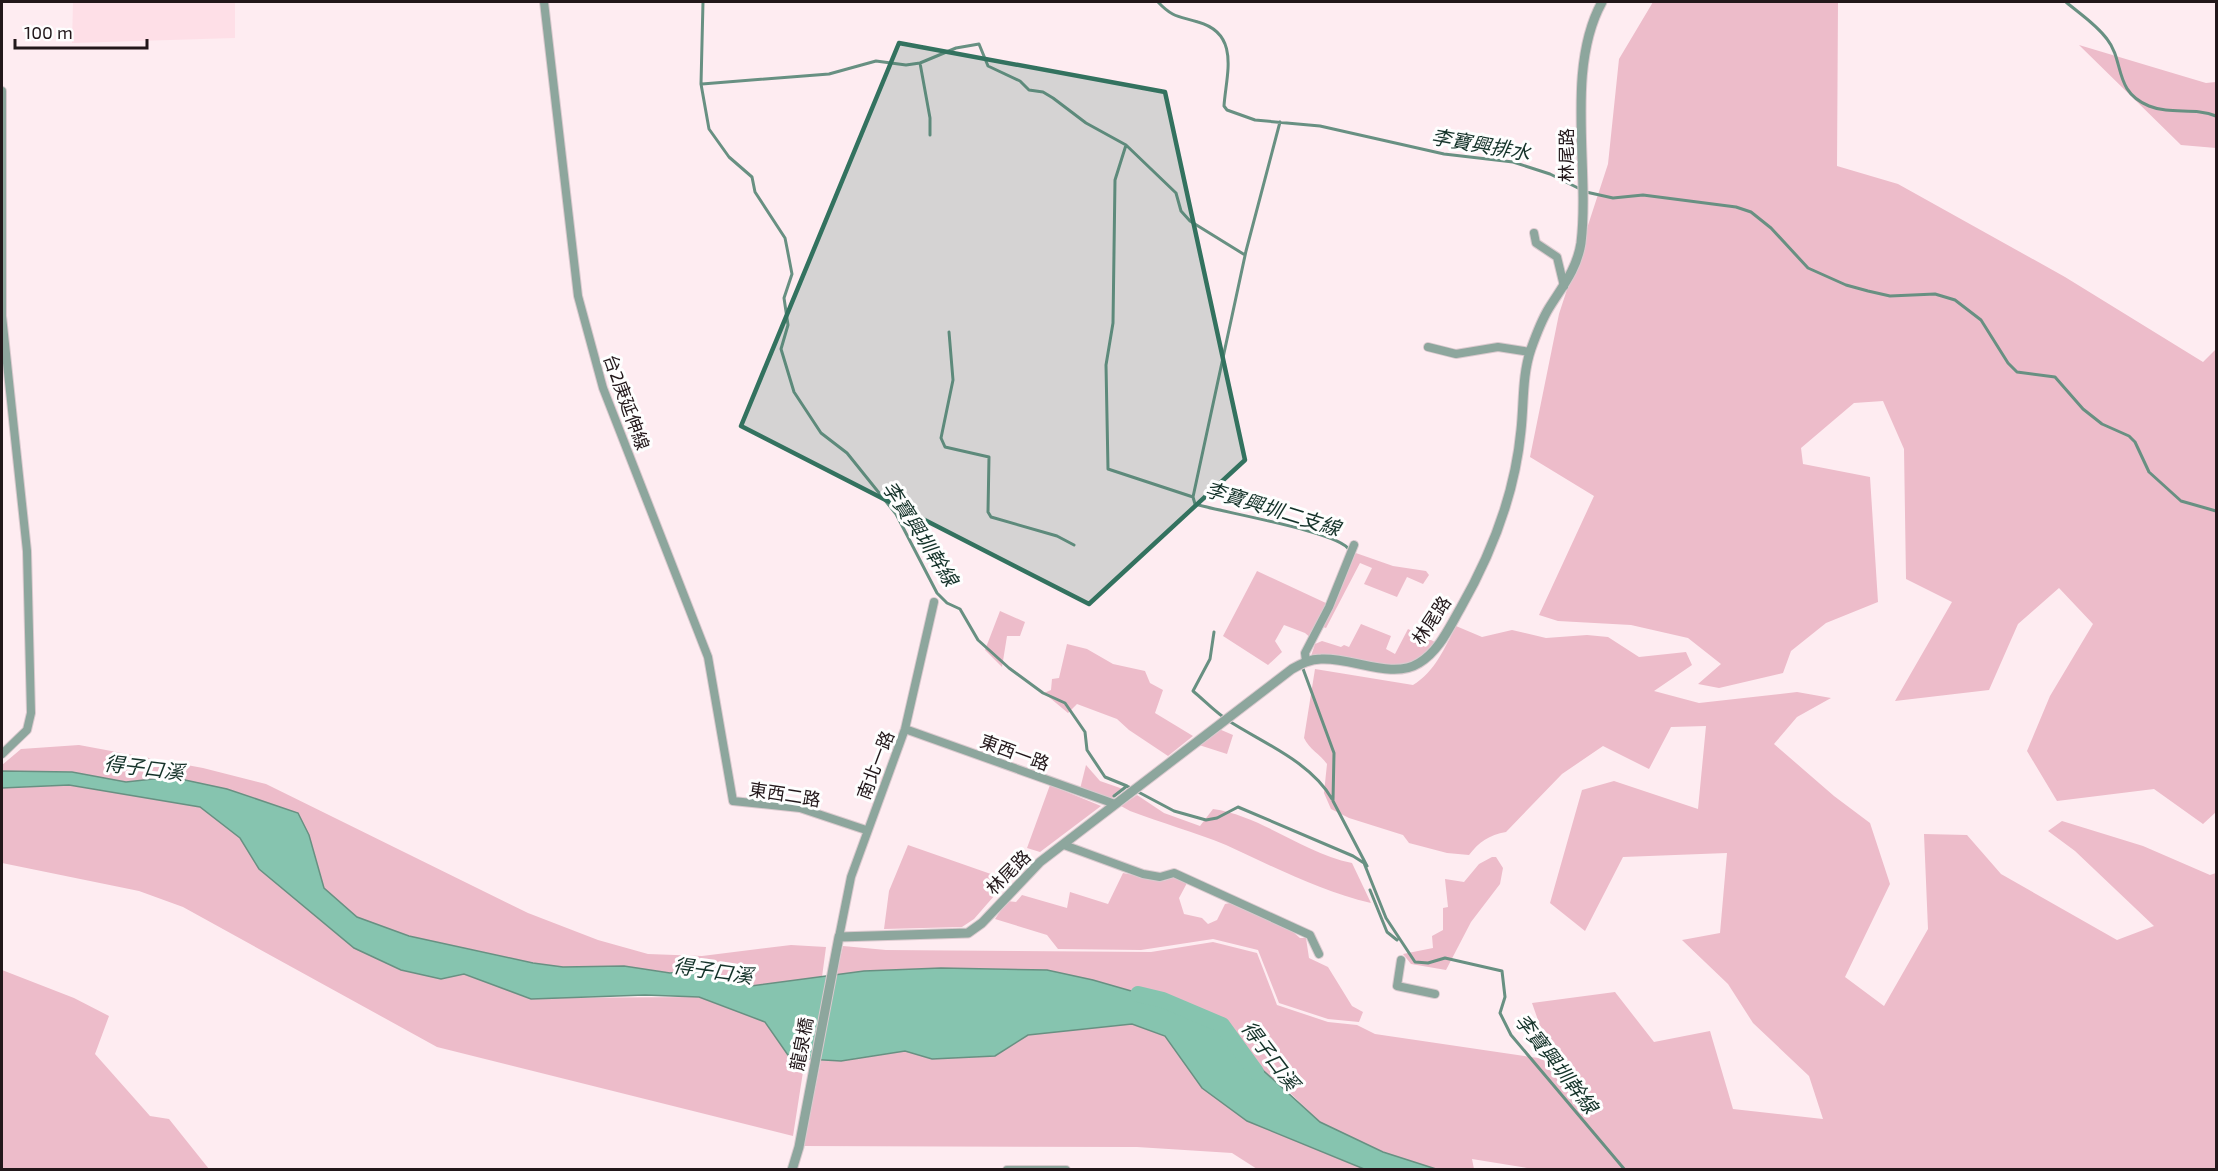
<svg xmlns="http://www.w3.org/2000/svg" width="2218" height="1171" viewBox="0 0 2218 1171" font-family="'Exo 2','Noto Sans TC',sans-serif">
<rect width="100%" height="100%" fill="#feecf1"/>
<!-- built -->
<path fill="#fedfe7" d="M73,2h162v36l-163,5z"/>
<!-- green -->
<path fill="#edbcca" d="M1653,2h185l-1,164 61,18 167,93 138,85 13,-13v463l-13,12 -49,-35 -97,12 -30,-50 23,-55 43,-72 -34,-36 -41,36 -29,66 -94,11 57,-99 -46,-23 -2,-130 -21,-48 -29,2 -53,45 2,16 67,13 8,125 -52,21 -35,28 -8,22 -64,15 -21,-4 23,-20 -33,-26 -57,-13 -73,-4 -19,-6 55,-119 -64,-39 29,-143 49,-150 11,-105z
M2079,45l127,38 10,-1v66l-35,-3z
M1353,552l40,14 33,5 3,4 -6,9 -16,-7 -10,20 -33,-13 8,-16 -12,-5 -34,65 -3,-1z
M1257,571l71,33 -16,35 -7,-6 -21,-8 -9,16 7,11 -14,13 -45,-29z
M1000,611l25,11 -5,14h-13l-5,31 -17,-17z
M1361,624l30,12 -5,13 9,5 13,-25 27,13 -19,20 -16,5 -89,-11 4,-12 7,-3 19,6 3,-2 5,2z
M1456,626l26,11 30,-7 34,8 41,-3 21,2 31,20 47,-5 6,13 -38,26 45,12 98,-11 34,6 -34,19 -23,27 60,52 36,27 20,61 -45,93 39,29 44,-77 -4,-95 43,1 34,39 116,66 37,-14 -79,-75 -27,-20 14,-10 81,25 67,29 6,-2v296l-677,1 -67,-11 2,10h-42l-49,-17 -63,-30 -36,-35 -118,-86 -119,-31 -106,-2 -77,3 -28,4 7,-29 43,4 265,2 62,-10 44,11 20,52 51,17 29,3 18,9 177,26 -20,-57 83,-11 39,50 56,-11 23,78 90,10 -14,-43 -56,-53 -25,-39 -46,-44 38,-7 7,-80 -104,4 -38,74 -35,-28 32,-113 32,-9 84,28 8,-83 -35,1 -22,42 -46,-23 -41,28 -56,58c-17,3 -27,10 -37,23l-22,-2 -38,-10 -6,-8 -54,-17 -18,-9 -7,-16 3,-29c-7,-10 -18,-15 -23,-26l11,-69 98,16c22,-13 32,-38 43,-59z
M1067,644l20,5 26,15 32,7 5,12 13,7 -8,23 38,23 -25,20 -39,-26 -12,-11 -40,-15 -9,9 -24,-20 7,-3 1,-11 7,-1z
M1219,729l14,6 -6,19 -28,-9z
M79,745l124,23 63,16 262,129 70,27 50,14 54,2 89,-11 35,2 -4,30 -72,9 -54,-16 -26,3 -46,-7 -61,1 -30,-4 -124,-27 -52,-19 -33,-29 -15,-53 -12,-22 -70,-24 -56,-12 -45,5 -54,-10 -70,-1v-6l19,-16z
M1086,765l14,16 23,8 -14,12 -29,-12z
M69,785l131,22 40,31 19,31 95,79 87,31 23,-5 64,24 171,-1 66,25 25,36 15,1 -12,77 -356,-89 -254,-140 -44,-16 -137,-28v-75z
M1050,785l51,21 -61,46 -13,-4z
M1137,795l27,18 36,13 13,-17c49,7 90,44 139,54l19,40c-51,-12 -97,-36 -145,-58 -31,-13 -65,-22 -96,-34l-9,-5z
M908,845l100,35 -34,39 -12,8 -78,2 5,-38z
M1492,857h4l7,11 -3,16 -29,38 -25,48 -35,-6 -8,-10 30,-6 -1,-12 11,-6v-22l5,-1 -3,-28 19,3 15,-18z
M1123,873l41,8 10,-5 13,7 -8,15 5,16 18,4 6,6 9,-4 8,-16 5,-1 62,28 8,7h6l3,20 19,9 24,39 11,6 -4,10 -31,-3 -49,-16 -21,-53 -45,-11 -72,11 -83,-1 -11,-14 -52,-16 12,-18 9,1 6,-7 45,13 3,-16 38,12z
M2,970l72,28 35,18 -14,38 55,62 19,3 40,50h-207z
M1132,1024l33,12 37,52 45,33 117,48h-107l-25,-16 -95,-6 -334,-1 18,-86 20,1 64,-10 27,8 63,-3 33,-21z"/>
<!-- water -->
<path fill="#86c4af" stroke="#689082" stroke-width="1.5" d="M2,771l70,1 54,10 45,-5 56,12 71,24 11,22 15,53 33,29 52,19 124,27 30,4 61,-1 46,7 26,-3 55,16 113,-15 77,-3 106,2 46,10 73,21 45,22 109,99 63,30 53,17h-72l-117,-48 -45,-33 -37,-52 -33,-12 -104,11 -33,21 -63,3 -27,-8 -64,10 -51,-3 -25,-36 -66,-25 -54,-2 -114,4 -67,-25 -23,5 -40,-9 -47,-22 -95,-79 -19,-31 -40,-31 -131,-22 -67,3z"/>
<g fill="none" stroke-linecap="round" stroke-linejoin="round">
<!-- stream -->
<path stroke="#689082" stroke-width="3" d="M703,2l-2,82 8,45 20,28 23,20 3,15 30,46 2,10 5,26 -8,24 4,27 -7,24 13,43 27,41 26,20 49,61 41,79 10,10 13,6 18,31 31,28 34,25 22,10 20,29 2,18 18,27 22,9 47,25 32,9 11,-2 21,-11 115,49 11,7 22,55 29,44 13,1 17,-5 57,13 3,26 -5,16 11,22 114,135
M1158,2c15,16 21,14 40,20 43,12 28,53 26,84l3,4 28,10 65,6 124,28 69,8 37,12 30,15
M2066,2c14,12 30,22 41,37 18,23 6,52 42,67 22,9 46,1 67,10
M920,63l10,55v17
M702,84l127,-10 47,-13 30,4 14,-2 36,-15 23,-4 9,22 32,15 9,9 14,2 10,6 33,25 40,22 -11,35 -2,143 -7,42 2,104 85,28
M1280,122l-34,129 -53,246 2,7c25,8 146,28 154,46
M1126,145l50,48 5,18 9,10 55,34
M1586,192l27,6 30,-3 93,12 15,5 20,16 37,40 38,17 22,6 22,5 45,-2 20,6 26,20 27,43 9,9 38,5 28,32 19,15 27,12 6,6 14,30 32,29 35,10
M949,332l4,48 -12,58 4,9 44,10 -1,55 3,5 66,19 17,9
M1214,632l-4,27 -17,32c12,10 23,22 36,30 34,22 82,41 103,78
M1302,666l32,87 -1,48 34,65
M1114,796l13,-10
M1370,890l17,42 10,8"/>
<!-- river -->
<path stroke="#86c4af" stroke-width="16" d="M1138,994l25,6 59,25 34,47"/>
<!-- minor casing -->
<g stroke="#dbcacf" stroke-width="10">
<path id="minor" d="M544,2l34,294 25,92 105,269 25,144 67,7 66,22
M2,91v225l25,235 4,162 -4,17 -25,24
M1534,233l2,10 21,14 7,29
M1428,347l28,7 42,-7 32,5
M1306,661l-1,-8 24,-46 25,-62
M905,729l210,75
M1064,845l79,29 17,3 14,-4 136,62 9,19
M839,937l12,-60 54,-148 29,-127
M1401,960l-4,26 38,8
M1007,1170h59"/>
</g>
<!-- tertiary casing -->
<g stroke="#dbcacf" stroke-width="11">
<path id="tertiary" d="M792,1170l7,-23 40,-210 129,-4 14,-10 58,-61 252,-193c9,-5 18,-10 29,-10 31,-2 71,21 98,4 20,-12 30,-35 41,-54 32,-56 55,-114 61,-179 3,-27 1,-55 10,-81 5,-14 10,-28 18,-41 13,-21 28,-39 32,-65 9,-74 -16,-174 21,-241"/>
</g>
<!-- minor -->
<use href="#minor" stroke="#8da69d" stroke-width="8"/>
<!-- tertiary -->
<use href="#tertiary" stroke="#8da69d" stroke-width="9"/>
</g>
<!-- marked area -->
<path fill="#33725f" fill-opacity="0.2" stroke="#33725f" stroke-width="4.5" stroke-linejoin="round" d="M899,43l266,49 80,368 -156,144 -348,-178z"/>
<g text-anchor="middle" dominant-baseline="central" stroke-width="6" stroke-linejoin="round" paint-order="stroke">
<!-- street labels -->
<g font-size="18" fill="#22171a" stroke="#fefefe">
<text transform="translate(1566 155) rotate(-90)">林尾路</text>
<text transform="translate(627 402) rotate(70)">台2庚延伸線</text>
<text transform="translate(1431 620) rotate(-56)">林尾路</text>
<text transform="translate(1015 752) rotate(20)">東西一路</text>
<text transform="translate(875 765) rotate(-69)">南北一路</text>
<text transform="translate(785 794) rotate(9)">東西二路</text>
<text transform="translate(1008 872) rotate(-45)">林尾路</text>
<text transform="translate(801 1044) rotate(-79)">龍泉橋</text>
</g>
<!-- water labels -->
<g font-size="20" font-style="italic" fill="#143229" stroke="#fefefe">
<text transform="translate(1481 144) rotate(10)">李寶興排水</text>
<text transform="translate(1273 508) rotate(17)">李寶興圳二支線</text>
<text transform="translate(921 533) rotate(57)">李寶興圳幹線</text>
<text transform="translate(144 767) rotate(7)">得子口溪</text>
<text transform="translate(713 970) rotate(8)">得子口溪</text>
<text transform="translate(1271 1055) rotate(53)">得子口溪</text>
<text transform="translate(1557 1063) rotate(52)">李寶興圳幹線</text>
</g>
</g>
<!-- border -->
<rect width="2218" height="1171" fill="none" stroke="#22171a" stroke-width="6"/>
<!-- scale -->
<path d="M15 39v9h132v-9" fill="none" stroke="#22171a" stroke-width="3"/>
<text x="24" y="39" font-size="18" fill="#22171a" stroke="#fefefe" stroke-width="4.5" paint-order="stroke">100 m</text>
</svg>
